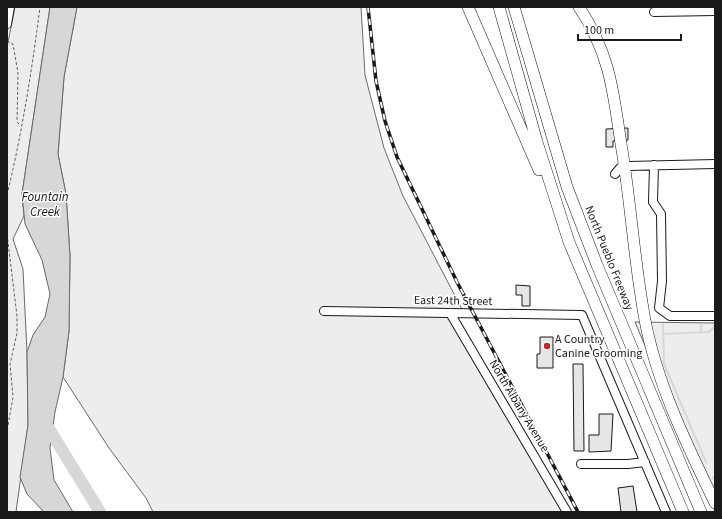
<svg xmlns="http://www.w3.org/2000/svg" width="722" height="519" viewBox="0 0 722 519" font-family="'Source Sans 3',sans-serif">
<rect width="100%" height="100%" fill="#fff"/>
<!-- green -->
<path fill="#ededed" stroke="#6a6a6a" d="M15,7h35l-28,187 2,22 -11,23 10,30 4,83 1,73 -12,87h-9v-465z
M77,7h284l4,68 19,73 19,48 61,117h-14l117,199h-414l-7,-14 -37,-50 -46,-71 6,-46 1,-75 -4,-62 -8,-40 6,-77z
M635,322l80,1v188z"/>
<!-- water -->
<path fill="#d7d7d7" stroke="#6a6a6a" d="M50,7h27l-13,70 -6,77 8,40 4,62 -1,75 -6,46 -8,35 -5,36 4,32 19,32h-29l-17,-18 -7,-17 8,-52 -1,-73 6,-17 12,-18 5,-23 -8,-34 -17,-36 -3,-30z"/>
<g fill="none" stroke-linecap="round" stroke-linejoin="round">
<!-- stream -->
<path stroke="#d7d7d7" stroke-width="2" d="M663,324l1,40 42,98
M701,332v-8
M663,334l46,-2 6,-6
M713,477l2,3"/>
<!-- river -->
<path stroke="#d7d7d7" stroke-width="12" d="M43,419l57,93"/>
</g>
<!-- building -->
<path fill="#e6e6e6" stroke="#1a1a1a" d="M628,128v12l-15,1v6h-7v-18z
M516,285l14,1v20h-8v-11h-6z
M540,337h13v31h-16v-14h3z
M573,364h10l1,87h-10z
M599,414h14l-2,37 -22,1v-17h10z
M633,486l4,26h-16l-3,-24z"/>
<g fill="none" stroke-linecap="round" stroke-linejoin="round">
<!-- minor casing -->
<g stroke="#1a1a1a" stroke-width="10">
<path id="minor" d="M654,12l61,-1
M7,24l3,-17
M654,165l-1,37 8,12 1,67 -3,27 11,8h45
M615,174l5,-6 8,-2 87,-2
M324,311l258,4 84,197
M450,313l117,199
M581,464h47l17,-2"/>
</g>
<!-- highway casing -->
<g stroke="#1a1a1a" stroke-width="12">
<path id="highway" d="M468,7l71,163
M499,7l38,135 32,100 114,270
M514,7l53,180 30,78 104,247
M579,7c31,47 34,83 42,137 10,58 13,118 24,176 12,64 42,125 70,183"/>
</g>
<!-- path -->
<path stroke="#5f5f5f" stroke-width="1" stroke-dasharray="3 2" stroke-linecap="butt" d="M7,41l6,3 5,29 -1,49 3,3
M7,195c15,-62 25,-125 33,-188
M7,234l10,82v17l-7,31 3,33 -6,34"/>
<!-- minor -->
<use href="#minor" stroke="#fff" stroke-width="8"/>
<!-- highway -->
<use href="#highway" stroke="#fff" stroke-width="11"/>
<!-- rail casing -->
<g stroke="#1a1a1a" stroke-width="3.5">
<path id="rail" d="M368,7l8,74 9,40 12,36 60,125 121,230"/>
</g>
<!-- rail -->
<use href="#rail" stroke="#fff" stroke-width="2" stroke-dasharray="6" stroke-linecap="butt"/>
</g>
<!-- markers -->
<circle fill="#c62828" stroke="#fff" stroke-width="1.5" cx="547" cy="346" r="4"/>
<g text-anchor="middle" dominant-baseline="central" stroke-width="3" stroke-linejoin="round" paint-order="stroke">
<!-- street labels -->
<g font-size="12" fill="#1a1a1a" stroke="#fff">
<text transform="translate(609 258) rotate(68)">North Pueblo Freeway</text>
<text transform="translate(453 301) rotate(1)">East 24th Street</text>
<text transform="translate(519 406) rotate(59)">North Albany Avenue</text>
</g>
<!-- poi labels -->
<g font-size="12" fill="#1a1a1a" stroke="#fff" text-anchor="start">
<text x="555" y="339">A Country<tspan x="555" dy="14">Canine Grooming</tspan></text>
</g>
<!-- water labels -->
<g font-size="13" font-style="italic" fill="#1a1a1a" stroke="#fff">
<text x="45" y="197">Fountain<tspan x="45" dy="15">Creek</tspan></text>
</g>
</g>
<!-- border -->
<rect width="722" height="519" fill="none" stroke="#1a1a1a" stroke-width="16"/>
<!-- scale -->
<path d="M578 34v6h103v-6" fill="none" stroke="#1a1a1a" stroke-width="2"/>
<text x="584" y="34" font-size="12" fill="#1a1a1a" stroke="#ffffff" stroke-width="3" paint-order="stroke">100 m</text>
</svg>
